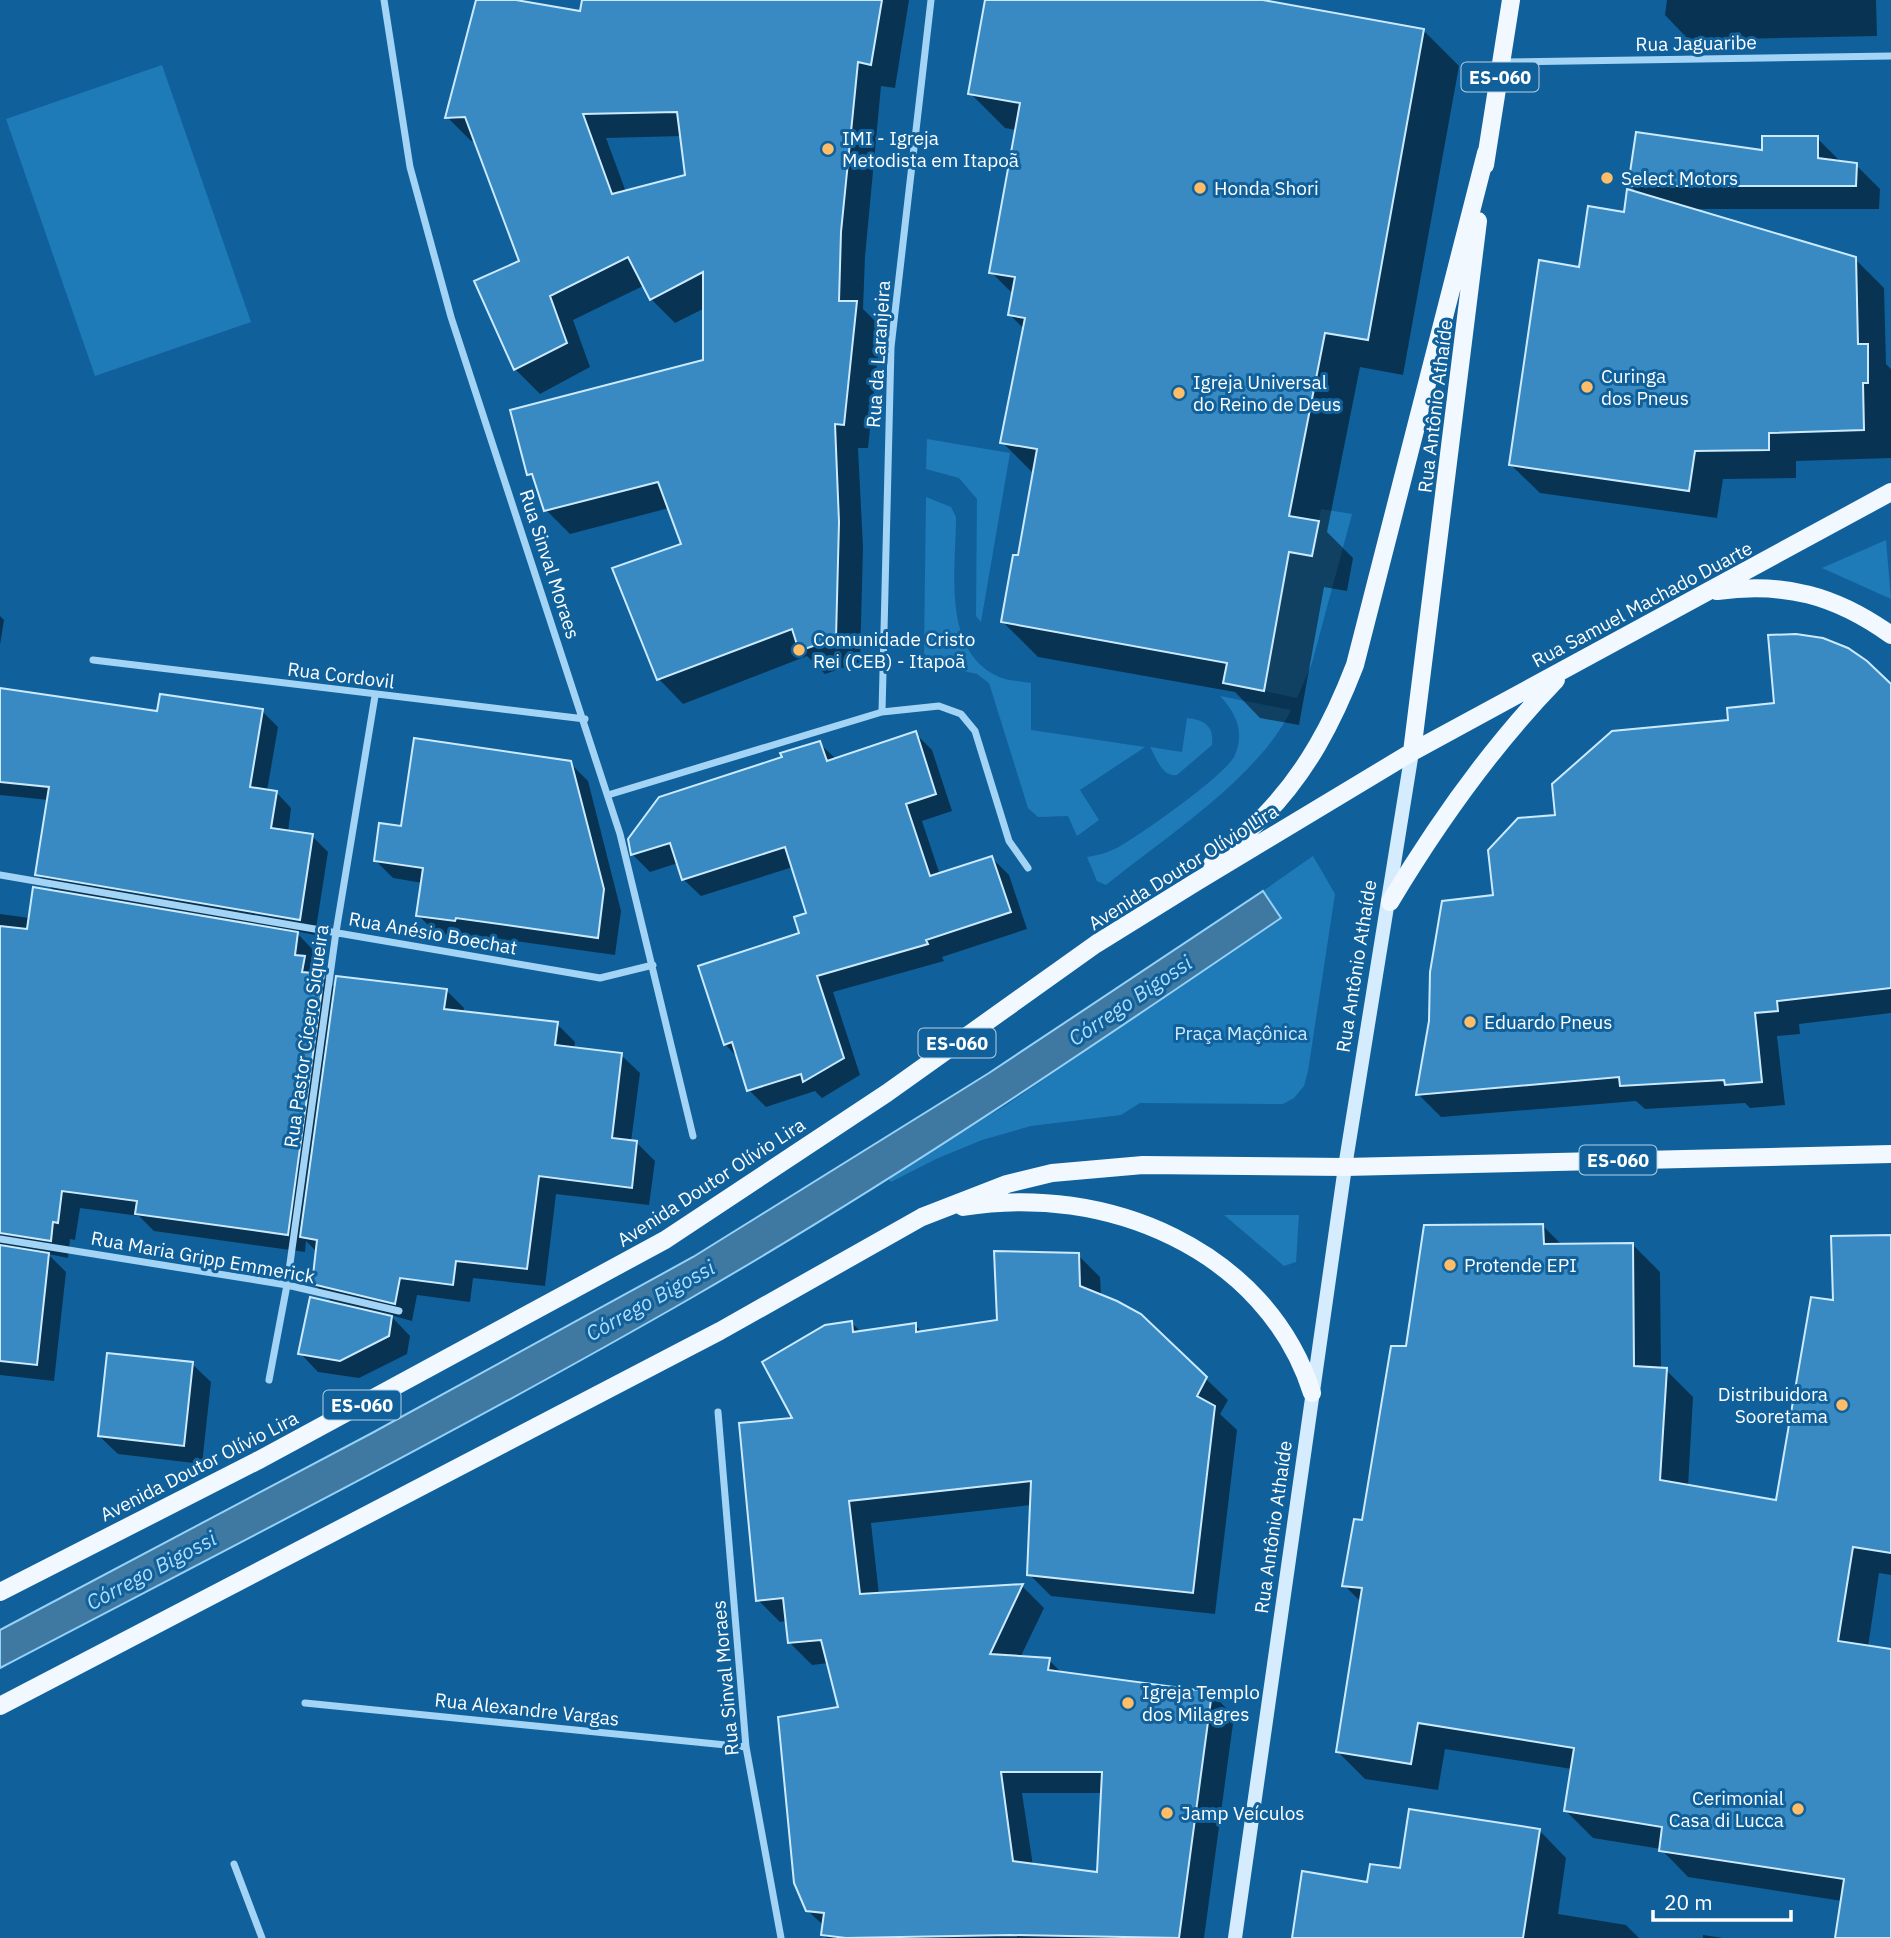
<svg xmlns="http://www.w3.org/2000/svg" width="1891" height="1938" viewBox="0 0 1891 1938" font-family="'IBM Plex Sans',sans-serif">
<rect width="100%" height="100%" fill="#10619b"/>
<!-- green -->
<path fill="#1f7ab8" d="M162,65l89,257 -156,54 -89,-257z
M927,439l83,14 -29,169 -5,-6 1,-117 -18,-21 -33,-9z
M926,497l25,10 5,10c0,52 -15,134 43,160 9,4 22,4 32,6v47l114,17 -65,43 19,30 -22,16 -9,-20 -30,1 -10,-9 -39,-125 -12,-9 -44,-10 -9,-11z
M1321,509l31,5 -40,149 -15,35 -33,-7 25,-139 23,4z
M1886,540l5,59 -69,-31z
M1220,696l71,14c-32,67 -127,128 -185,175l-9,-4 -10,-24c12,-2 24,-5 35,-12 21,-12 105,-71 113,-90 10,-23 1,-42 -15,-59z
M1187,718c18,2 27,8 25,27l-35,30c-15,2 -20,-16 -27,-28l32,5z
M1313,856l22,38 -27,177 -4,15 -10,12 -11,6 -143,-1 -19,12 -90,11 -49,14 -46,19 -45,23 -4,-5 118,-71 275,-188 -17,-27z
M1224,1215h75l-3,47 -12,4z"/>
<!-- water -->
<path fill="#3f78a1" stroke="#95d1f8" stroke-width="2" d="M1263,891l18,27c-194,132 -387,263 -590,380 -226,130 -460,249 -691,370v-38l372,-197 321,-176 296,-184z"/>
<!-- shadow -->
<path fill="#0007" fill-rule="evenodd" d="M478,0h27l76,13 2,-13h326l-14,88 -14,-2 -16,171 -2,52 18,18 -13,121h-10l5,99 -3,115 -35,12 -18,-18 -124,48 -24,-25 -44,-110 68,-24 -14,-37 -99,26 -24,-24 -10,-30 -7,-6 176,-113v-53l-30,15 -24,-24 -8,-13 -70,34 17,47 -50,27 -25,-25 -38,-87 44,-21 -46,-120h-4l-24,-24zM682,136l5,40 -61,16 -20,-54z
M987,0h266l170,30 36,36 -56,309 -43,-8 -33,165 26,26 -6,33 -23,-4 -25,138 -39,-7 -25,-26 -197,-35 -35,-35 31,-148 -32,-32 22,-113 -14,-14 4,-20 -23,-23 25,-142 -11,-2 -35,-35z
M1667,0h209l1,36 -188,4 -24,-25z
M1817,138l25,25 14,2 24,24 -1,20h-187l163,50 29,29 2,76 5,5v89l-95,3v17l-73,1 -6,39 -177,-25 -29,-28 69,-196 59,-75 -9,-9z
M0,616l4,4 -4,25z
M1891,687v326l-92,11 1,10 -23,2 8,69 -35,3 -5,-5 -100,6 -9,-8 -195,16 -23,-23 77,-197 62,-80 173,-95z
M0,690l159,23 103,-2 16,16 -11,64 9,1 15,16 -3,24 24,4 16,16 -13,83 -20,-4 20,21 -2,15 23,22 110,1 18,18 -1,5 94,11 18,18 -1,7 47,6 19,18 -9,69 6,1 18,18 -6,44 -93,-11 -11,92 -72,-8 -3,24 -53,-7 -5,26 -22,-6 20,21 -3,18 -48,24 -41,-6 -18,-19 34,-49 -20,-20 3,-32 -11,-11 -1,11 -151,-21 -15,-15 -59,-8 -5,32 -5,-1 -2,19 -20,-4 18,18 -12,109 -54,-6v-461l30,4 26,-25 -19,-19 12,-74 -49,-5z
M915,733l17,17 20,61 -30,10 18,54 52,-17 17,17 18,54 -85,28 2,4 -111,31 27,83 -38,23 -7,-7 -49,16 -17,-17 -11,-32 -13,-14 76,-110 7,-19 -15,-48 -92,29 -18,-17 -5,-16 -28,9 -17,-17 -4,-15 155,-82 35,-15 17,16z
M570,763l18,18 33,130 -6,44 -142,-20v3l-37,-5 -18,-18 5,-32 -30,-5 -18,-18 28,-32z
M1542,1225l21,21 70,-1 27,27 1,98h5l27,27 -5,90 90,15 56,-200 57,-65v338l-12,-2 -11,74 23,3v288h-54l5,-37 -154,-24 -27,-28 -68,-11 -27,-27 6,-42 -127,-20 -7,41 -73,-11 -27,-27 23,-150 -17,-17 63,-237z
M1078,1255l22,22 1,19 104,82 23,22 -8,14 17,16 -22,184 -164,-18 -22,-22 2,-69 -160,18 8,72 143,-9 22,22 -24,50 29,2 14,14 149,20 22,22 -30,222h-377l-5,-4 2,-8 -17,-16 33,-202 -11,-45 -17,2 -22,-22 -3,-22 -7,1 -22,-22 37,-181 57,-96 9,9 54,-7 8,8 76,-12zM1022,1793h81l-4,81 -66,-8z
M192,1364l19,18 -9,82 -84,-10 -19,-18z
M1539,1830l27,28 -8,56 68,11 13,13h-346l75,-54 33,-14z
M1703,1935l20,3h-20z"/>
<!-- building -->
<path fill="#398ac2" stroke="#cceafe" stroke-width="2" fill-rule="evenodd" d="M476,0h40l64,11 2,-11h300l-11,65 -13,-3 -17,170 -2,69h18l-13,124 -9,-1 4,98 -3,116 -37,13 -7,-22 -135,51 -45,-112 69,-24 -23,-62 -114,29 -12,-37 -5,1 -17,-65 193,-50v-88l-53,28 -22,-43 -78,39 17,47 -53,27 -40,-89 45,-20 -54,-144 -20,1zM677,112l8,63 -73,19 -29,-80z
M985,0h278l161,29 -56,311 -43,-7 -36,183 30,5 -7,35 -23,-4 -25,139 -41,-8 4,-20 -226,-41 12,-67h5l19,-106 -37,-6 25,-125 -17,-3 7,-38 -26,-4 31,-170 -52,-9z
M1636,132l126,18v-14h56v22l39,5 -1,23h-228z
M1627,189l229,68 2,87h10v39h-5l1,47 -95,3v17l-74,1 -6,40 -180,-26 30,-205 40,7 9,-61 36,6z
M1796,634l27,4 25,10 19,13 24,23v304l-114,13 1,10 -23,2 7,69 -37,3 -1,-5 -104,6 -1,-9 -203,18 13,-74 1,-49 12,-71 51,-6 -5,-45 30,-32 37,-3 -3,-31 60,-53 116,-11 -1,-12 47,-5 -6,-68z
M0,688l157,23 3,-17 103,15 -13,78 27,4 -6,37 42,6 -13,86 -265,-45 14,-88 -49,-5z
M916,731l20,63 -30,10 24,72 62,-20 19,56 -85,28 2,4 -111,32 27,82 -41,24 -2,-8 -54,17 -15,-49 -8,3 -26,-79 101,-33 -5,-16 12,-4 -21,-66 -103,33 -12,-37 -39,12 -3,-16 31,-42 123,-40 -2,-4 40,-12 7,20z
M414,738l157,23 33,128 -6,49 -142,-20 -1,3 -39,-5 7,-48 -49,-7 5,-38 22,3z
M33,887l265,45 -3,23 10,1 -3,16 22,2 -36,261 -153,-21 2,-13 -75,-10 -4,32 -5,-1 -2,19 -51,-8v-307l27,3z
M336,976l111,13 -3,20 114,13 -3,23 67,8 -10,85 25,3 -5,47 -93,-12 -12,93 -71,-8 -3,24 -53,-7 -5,26 -83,-20 5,-44 -17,-3z
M1543,1224l1,20 89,-1 1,123 33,2 -7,112 116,20 35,-203 22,3 -2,-64 60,-1v318l-38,-6 -15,94 53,8v289h-56l9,-59 -185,-28 3,-24 -98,-16 10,-63 -156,-25 -7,41 -75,-12 26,-164 -20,-2 12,-67 8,1 29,-174h15l18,-121z
M0,1245l49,8 -12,112 -37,-4z
M994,1251l85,2 1,33 37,15 24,13 66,63 -10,19 18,10 -22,187 -166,-18 4,-94 -182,20 11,93 163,-10 -33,70 60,4 -2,12 164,22 -33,246 -169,-3 -164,3 -25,-3 3,-22 -18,-2 -12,-28 -16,-166 60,-10 -17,-67 -33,3 -5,-45 -27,3 -17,-178 53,-5 -30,-56 63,-37 27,-4 1,11 63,-9v9l81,-12zM1001,1772h101l-5,100 -84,-11z
M310,1297l82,19 -3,20 -49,25 -42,-7z
M107,1353l86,9 -9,84 -86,-10z
M1409,1809l131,20 -17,109h-231l10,-67 65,11 3,-18 30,4z"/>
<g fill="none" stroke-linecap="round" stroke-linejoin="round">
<!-- street -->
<path stroke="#a3d4f5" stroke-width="7" d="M384,0l26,167 41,150 169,517 73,302
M1503,62l388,-6
M93,660l492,59
M882,712l9,-365 40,-347
M608,795l274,-83 57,-6 22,8 14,17 34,110 19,27
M0,875l600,103 53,-13
M0,1239l287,46 112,26
M269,1380l18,-95 49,-353 39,-236
M718,1412l28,335 35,191
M305,1703l441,44
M234,1864l28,74"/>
<!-- secondary -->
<path stroke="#d4ecfd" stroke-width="14" d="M1235,1938l110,-771 67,-415"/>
<!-- primary -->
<path stroke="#f1f8ff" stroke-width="18" d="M1485,165l26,-165
M1717,591c68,-9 118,4 174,44
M1412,752l66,-531
M1212,864c17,-17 35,-31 52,-48 43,-44 69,-94 91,-151l131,-512
M1390,902c48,-80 101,-155 166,-222
M963,1207c142,-24 303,42 349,186
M0,1592l257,-131 408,-221 222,-147 209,-149 100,-62 216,-130 479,-260
M0,1706l720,-375 202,-114 85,-33 45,-11 91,-8 202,2 546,-13"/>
</g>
<!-- markers -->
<g fill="#ffbd67" stroke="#10619b" stroke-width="2.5">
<circle cx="828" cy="149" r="7"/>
<circle cx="1607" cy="178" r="7"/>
<circle cx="1200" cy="188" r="7"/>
<circle cx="1587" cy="387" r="7"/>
<circle cx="1179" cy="393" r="7"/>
<circle cx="799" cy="650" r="7"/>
<circle cx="1470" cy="1022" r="7"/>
<circle cx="1450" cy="1265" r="7"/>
<circle cx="1842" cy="1405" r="7"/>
<circle cx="1128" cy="1703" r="7"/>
<circle cx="1798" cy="1809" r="7"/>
<circle cx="1167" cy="1813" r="7"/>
</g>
<g text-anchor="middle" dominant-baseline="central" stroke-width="6" stroke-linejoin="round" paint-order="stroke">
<!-- shield labels -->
<g fill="#10619b" stroke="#b7d0e1" stroke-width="2">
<rect x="1461.5" y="62.5" width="77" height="29" rx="5"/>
<rect x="918.5" y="1028.5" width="77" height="29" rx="5"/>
<rect x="1579.5" y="1145.5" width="77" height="29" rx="5"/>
<rect x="323.5" y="1390.5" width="77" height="29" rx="5"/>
</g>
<g font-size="18" font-weight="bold" fill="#fff">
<text x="1500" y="77">ES-060</text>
<text x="957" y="1043">ES-060</text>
<text x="1618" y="1160">ES-060</text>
<text x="362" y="1405">ES-060</text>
</g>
<!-- street labels -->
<g font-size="19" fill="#fff" stroke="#10619b">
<text transform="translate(1696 43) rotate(-1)">Rua Jaguaribe</text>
<text transform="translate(878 354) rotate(-86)">Rua da Laranjeira</text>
<text transform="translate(1435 406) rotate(-83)">Rua Antônio Athaíde</text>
<text transform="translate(550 564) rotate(72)">Rua Sinval Moraes</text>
<text transform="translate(1642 604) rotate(-28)">Rua Samuel Machado Duarte</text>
<text transform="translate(341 675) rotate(7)">Rua Cordovil</text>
<text transform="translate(1183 867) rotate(-32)">Avenida Doutor Olívio Lira</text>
<text transform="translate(433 933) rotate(10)">Rua Anésio Boechat</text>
<text transform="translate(1356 966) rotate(-81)">Rua Antônio Athaíde</text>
<text transform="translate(306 1036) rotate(-82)">Rua Pastor Cícero Siqueira</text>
<text transform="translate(711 1182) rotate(-33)">Avenida Doutor Olívio Lira</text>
<text transform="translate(203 1257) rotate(10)">Rua Maria Gripp Emmerick</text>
<text transform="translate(199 1466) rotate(-27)">Avenida Doutor Olívio Lira</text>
<text transform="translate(1273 1527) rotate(-82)">Rua Antônio Athaíde</text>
<text transform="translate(725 1678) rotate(-95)">Rua Sinval Moraes</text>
<text transform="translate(527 1709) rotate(6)">Rua Alexandre Vargas</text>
</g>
<!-- poi labels -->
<g font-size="19" fill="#fff" stroke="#10619b" text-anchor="start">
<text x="842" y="138">IMI - Igreja<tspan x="842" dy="22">Metodista em Itapoã</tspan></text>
<text x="1621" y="178">Select Motors</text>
<text x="1214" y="188">Honda Shori</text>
<text x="1601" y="376">Curinga<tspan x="1601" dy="22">dos Pneus</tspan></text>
<text x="1193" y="382">Igreja Universal<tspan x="1193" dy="22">do Reino de Deus</tspan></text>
<text x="813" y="639">Comunidade Cristo<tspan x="813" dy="22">Rei (CEB) - Itapoã</tspan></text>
<text x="1484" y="1022">Eduardo Pneus</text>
<text x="1464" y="1265">Protende EPI</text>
<text x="1828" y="1394" text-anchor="end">Distribuidora<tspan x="1828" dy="22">Sooretama</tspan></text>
<text x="1142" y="1692">Igreja Templo<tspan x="1142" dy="22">dos Milagres</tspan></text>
<text x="1784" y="1798" text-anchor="end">Cerimonial<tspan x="1784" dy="22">Casa di Lucca</tspan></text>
<text x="1181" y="1813">Jamp Veículos</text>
</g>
<!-- park labels -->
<g font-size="19" fill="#cceafe" stroke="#10619b">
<text x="1241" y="1033">Praça Maçônica</text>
</g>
<!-- water labels -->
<g font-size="21" font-style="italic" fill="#b0ddfb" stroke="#10619b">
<text transform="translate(1130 1000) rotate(-34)">Córrego Bigossi</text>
<text transform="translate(650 1300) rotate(-29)">Córrego Bigossi</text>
<text transform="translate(151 1570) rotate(-28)">Córrego Bigossi</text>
</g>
</g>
<!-- scale -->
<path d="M1653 1910v10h138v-10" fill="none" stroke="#ffffff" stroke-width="3.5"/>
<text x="1664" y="1910" font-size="21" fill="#ffffff" stroke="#10619b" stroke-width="5" paint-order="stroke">20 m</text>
</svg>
